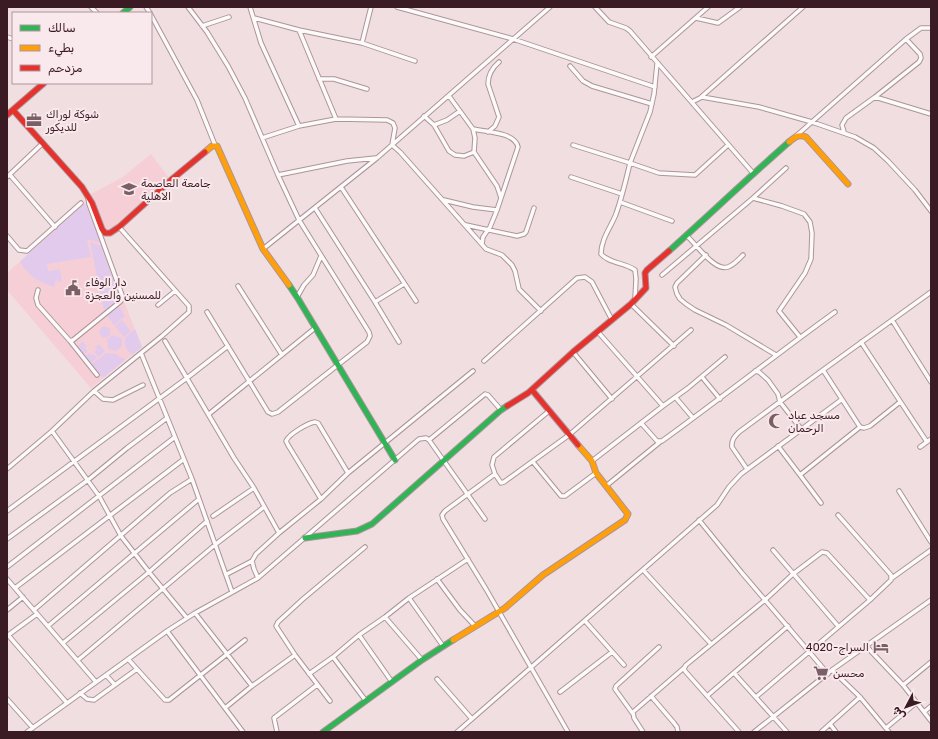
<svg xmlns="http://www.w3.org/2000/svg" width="938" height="739" viewBox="0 0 938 739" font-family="Rubik,'Noto Sans Arabic',sans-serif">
<rect width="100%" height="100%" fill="#f1dee1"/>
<!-- built -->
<path fill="#f6cfd6" d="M151,154l18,24 -55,48 -9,4 -16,-35 34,-18z
M85,203l57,144 -51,41 -84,-98v-17z"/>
<!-- green -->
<path fill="#e2caed" d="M85,203l16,40 -14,-4 4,18 -44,7 1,7 12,-2 2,12 -4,1 -2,-3 -2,8c-18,-7 -23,-9 -34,-25z
M90,242l11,4 18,50 -4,6 -11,9z
M118,304l7,12 -11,9 -8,-11z
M122,320l9,11 -7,6 -9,-11z
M99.5 332a5.5 5.5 0 1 1 11 0a5.5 5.5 0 1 1-11 0Z
M135,329l7,18 -10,8 -7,-8v-9z
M112,335l10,3v8l-6,5 -8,-2 -1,-9z
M83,341l4,6 -2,1 3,3 -4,4 -7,-8z
M99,344l6,7 -6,6 -5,-5 3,-3 -2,-2z
M89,353l2,2 2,-1 4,4 -6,5 -6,-6z
M106,353l11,1 2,3 7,2 -22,18 -5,-1 -8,-11z"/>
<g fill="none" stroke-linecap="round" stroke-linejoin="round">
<!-- street casing -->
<g stroke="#ac959a" stroke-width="5.5">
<path id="street" d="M91,7l6,6
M146,7l4,6
M188,7l19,25 21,34 17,32 33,77 21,45 70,112 1,4 -3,6 -89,70 -6,2 -4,-2 -61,-100
M250,7l11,36 38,83
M397,7l116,32 142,48
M595,7l14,15 17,6 4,3 123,142
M151,15l46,85 18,45
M254,18l45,12 63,13 53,18
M696,18l22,5 22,-16
M202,26l27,-9
M299,30l37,89
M7,37l6,2
M362,43l9,-36
M651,57l57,-50
M657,64l-3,30 -4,18 -20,51 29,10 36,2 33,-30
M570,66l13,15 9,5 60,18
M319,79h15l33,10
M449,96l24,33 2,9 -1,14 23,34 4,12
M702,97l57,10 53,15 43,15 19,11 14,13 27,29 16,21
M875,97l56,17
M692,102l8,-4 103,-91
M424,116l10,9 15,26 6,4 9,1 10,-4
M434,125l13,-5 13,-9
M473,129c13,3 42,3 45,18l-21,63 -7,17 -7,10 -1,7
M488,132l7,-6 4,-9 -11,-33c0,-9 4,-16 11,-22
M844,132l-2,-7 4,-7 29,-21 44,-35 2,-4 -1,-4 -14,-15
M796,136l110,-97 15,-11h10
M262,138l37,-12 37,-7 51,1 6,3 2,5 -3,17 8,7 86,97 16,6 10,10 3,6 4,18 22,22
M573,145l57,18c-4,17 -8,34 -14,51 -5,13 -15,25 -15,40 9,10 23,8 34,16l1,9 -1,20
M786,168l-33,30 29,8 22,8 6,8 2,11 -1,26 -6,14 -26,38 21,26
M10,175l45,52
M278,175l69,-14 29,-3
M7,177l36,-34
M571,177l51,17
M341,187l75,114
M444,200l29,7 24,3
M620,202l52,19
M315,208l60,94 24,40
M466,225l51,11 7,-2 2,-2 8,-24
M686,235c10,9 29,37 42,32 6,-2 11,-8 15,-12
M7,236l12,14 8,1 54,-48
M263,249l114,-91 173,-151
M706,255l-29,28 -2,4 2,7 3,5 6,5 9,6 31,15 50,30
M662,275l91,-77
M238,286l44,69
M38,290l-2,8 2,7 32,36 3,-1 48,-39 1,-6 -33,-91 -1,-6
M297,297l7,-12 9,-10 8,-19
M375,302l29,-18
M631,304l43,42
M158,305l17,-14
M892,320l39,62
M598,332l65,74
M70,341l27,34
M165,341l69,117 20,30 25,45
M861,342l66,100
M573,352l39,47
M141,353l51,126 40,113
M484,361l93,-83 8,-1 7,5 20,38
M755,371l4,1 9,8 10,14 2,8 22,28
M702,377l18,22
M94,391l9,8 10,1 30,-15
M676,398l17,20
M900,402l-30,24 -6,2 -4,-1 -37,-57 108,-78
M209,414l106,-86
M641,423l16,18h5c58,-42 115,-87 173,-129
M52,431l47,65 22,40 28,36 38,46
M429,440l56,-46 3,1 13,15
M778,446l22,29
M920,447l11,-8
M592,461l71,-55 25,-18 37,-31
M533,462l28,34h4l31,-23
M7,469l45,-38 42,-40 68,-55 27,-24v-6l-70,-79
M747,469l-15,-22c-1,-7 3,-11 7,-15l84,-62
M495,474l-3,-9 2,-8 55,-46
M606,486l54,-44
M899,491l32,51
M321,499l-33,-54 -2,-4c3,-7 22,-18 29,-19l3,1 30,50
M821,503l-21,-28 60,-48
M7,511l180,-133 41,-32
M213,516l41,-28
M699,520l43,53 86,101
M7,539l81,-59 39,-32 40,-30
M773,550l65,76
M7,567l168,-130
M643,570l68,74
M227,574l25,-13
M258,578l-4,-9 -2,-8 4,-7 23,-21 42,-34 27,-26 125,-102
M892,578l39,-28
M7,579l89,103
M437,579l23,31 15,16
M15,588l169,-129
M409,598l34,48
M931,600l-65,46 37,39 28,36
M7,610l16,-13
M34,610l136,-117 22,-14
M195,613l57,73
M385,617l37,43
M585,621l39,44
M48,626l151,-127
M167,631l76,101
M8,635l59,68
M359,635l33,47
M7,636l30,-22
M63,643l86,-71 58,-51
M333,657l33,44
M128,659l37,41h4l76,-60
M78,660l138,-116 48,-37
M832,670l34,-24
M734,673l53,59
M309,674l24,-17 26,-22 26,-18 24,-19 59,-39
M106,675l9,10
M437,679l35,40
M903,685l28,-23
M560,692l52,-40
M80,693l7,6 7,1 43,-31
M651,696l23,27 3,4 1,5
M707,696l81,-70
M756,697l114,-97 21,-20v-5l-53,-60
M7,699l26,29
M330,701l-35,-46 -19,-29 2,-4 25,-23 62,-52
M225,708l27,-22 43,-31
M924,712l7,-6
M633,714l-18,-25 1,-3 43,-39
M830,724l6,8
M886,728l30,-25
M27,732l140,-101 28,-18 63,-35 161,-139 7,-1 3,2 56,79
M277,732l-3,-14 43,-33
M457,732l260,-227 12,-18 12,-13 100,-74
M568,732l-82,-143 -43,-70 -1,-4 3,-4 50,-37 6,9 3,-1 65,-47 122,-105
M643,732l-9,-14 -1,-6 52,-45
M739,732l-54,-61 -1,-3 2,-3 79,-65 28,-26 29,-22 5,1 43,47
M754,732l78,-62 28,27 29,35
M821,732l39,-35"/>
</g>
<!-- fast casing -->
<g stroke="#ac959a" stroke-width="7">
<path id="fast" d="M123,13l7,-6
M669,251c40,-36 79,-73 120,-109
M289,285l8,12 98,163
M305,538l52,-7 15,-7 129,-114 6,-4
M323,732l99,-72 31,-20"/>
</g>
<!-- slow casing -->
<g stroke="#ac959a" stroke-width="7">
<path id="slow" d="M789,142c6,-5 9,-8 17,-5l42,47
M205,152l7,-6h5l46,103 26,36
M453,640l52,-32 38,-33 82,-55 3,-6 -32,-41 -4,-12 -14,-16"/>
</g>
<!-- jam casing -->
<g stroke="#ac959a" stroke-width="7">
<path id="jam" d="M13,110l69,77 10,16 10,26 3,4h5l9,-6 52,-47 34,-28
M7,115l37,-32
M532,390l46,55
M507,406l21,-13 45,-41 58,-48 15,-16 -1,-15 2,-3 22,-19"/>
</g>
<!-- street -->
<use href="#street" stroke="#fdfafa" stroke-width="3.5"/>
<!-- fast -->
<use href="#fast" stroke="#30b455" stroke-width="5"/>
<!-- slow -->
<use href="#slow" stroke="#ff9f0a" stroke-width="5"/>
<!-- jam -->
<use href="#jam" stroke="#e5322d" stroke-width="5"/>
</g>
<!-- icons -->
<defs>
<g id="office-bare" transform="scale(1.2)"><path d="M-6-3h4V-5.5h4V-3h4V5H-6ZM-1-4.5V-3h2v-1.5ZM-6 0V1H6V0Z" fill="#7b5f66" stroke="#fae9ec" stroke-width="2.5" paint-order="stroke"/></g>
<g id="university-bare" transform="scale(1.2)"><path d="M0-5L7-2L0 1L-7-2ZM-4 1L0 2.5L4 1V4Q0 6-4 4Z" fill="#7b5f66" stroke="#fae9ec" stroke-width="2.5" paint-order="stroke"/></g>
<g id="civic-bare" transform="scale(1.2)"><path d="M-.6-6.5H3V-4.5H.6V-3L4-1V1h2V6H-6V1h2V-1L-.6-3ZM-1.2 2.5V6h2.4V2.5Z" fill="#7b5f66" stroke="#fae9ec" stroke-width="2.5" paint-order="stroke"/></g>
<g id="mosque-bare" transform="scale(1.2)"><path d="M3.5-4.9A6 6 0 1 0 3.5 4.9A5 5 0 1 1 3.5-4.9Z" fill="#7b5f66" stroke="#fae9ec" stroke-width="2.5" paint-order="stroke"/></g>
<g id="hotel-bare" transform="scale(1.2)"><path d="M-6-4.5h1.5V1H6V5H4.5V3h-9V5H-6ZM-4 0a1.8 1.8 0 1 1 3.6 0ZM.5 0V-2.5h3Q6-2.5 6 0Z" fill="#7b5f66" stroke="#fae9ec" stroke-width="2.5" paint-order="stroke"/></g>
<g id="supermarket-bare" transform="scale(1.2)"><path d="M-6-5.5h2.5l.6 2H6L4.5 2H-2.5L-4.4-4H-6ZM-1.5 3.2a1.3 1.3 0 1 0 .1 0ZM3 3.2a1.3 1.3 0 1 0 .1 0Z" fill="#7b5f66" stroke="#fae9ec" stroke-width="2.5" paint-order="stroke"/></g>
</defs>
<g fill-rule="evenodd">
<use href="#office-bare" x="34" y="120"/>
<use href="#university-bare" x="129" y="189"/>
<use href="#civic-bare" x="73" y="288"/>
<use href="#mosque-bare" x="776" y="421"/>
<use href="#hotel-bare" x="881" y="647"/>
<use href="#supermarket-bare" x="821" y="673"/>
</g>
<g text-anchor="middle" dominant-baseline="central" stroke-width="4" stroke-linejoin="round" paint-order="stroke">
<!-- poi labels -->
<g font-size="11" fill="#3b1b23" stroke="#fae9ec" text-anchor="start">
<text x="46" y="114">شوكة لوراك<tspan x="46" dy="13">للديكور</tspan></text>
<text x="141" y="183">جامعة العاصمة<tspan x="141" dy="13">الاهلية</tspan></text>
<text x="85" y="282">دار الوفاء<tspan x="85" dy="13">للمسنين والعجزة</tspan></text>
<text x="788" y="415">مسجد عباد<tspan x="788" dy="13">الرحمان</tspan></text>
<text x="869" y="647" text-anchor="end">السراج-4020</text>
<text x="833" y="673">محسن</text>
</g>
</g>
<!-- border -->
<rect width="938" height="739" fill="none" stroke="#3b1b23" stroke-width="16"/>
<!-- legend -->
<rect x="12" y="12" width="140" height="72" fill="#fae9ec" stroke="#ae979c"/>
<rect x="20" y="25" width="20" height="6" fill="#30b455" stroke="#ae979c"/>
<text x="48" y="32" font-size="12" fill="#3b1b23">سالك</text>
<rect x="20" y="45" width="20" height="6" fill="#ff9f0a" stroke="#ae979c"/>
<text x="48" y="52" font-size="12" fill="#3b1b23">بطيء</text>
<rect x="20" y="65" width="20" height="6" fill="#e5322d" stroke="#ae979c"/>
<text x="48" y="72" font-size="12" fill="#3b1b23">مزدحم</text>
<!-- north arrow -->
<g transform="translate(906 707) rotate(229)" stroke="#fae9ec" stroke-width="3" paint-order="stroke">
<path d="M0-3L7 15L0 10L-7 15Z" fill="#3b1b23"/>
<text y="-6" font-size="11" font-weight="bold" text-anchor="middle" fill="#3b1b23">ش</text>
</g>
</svg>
